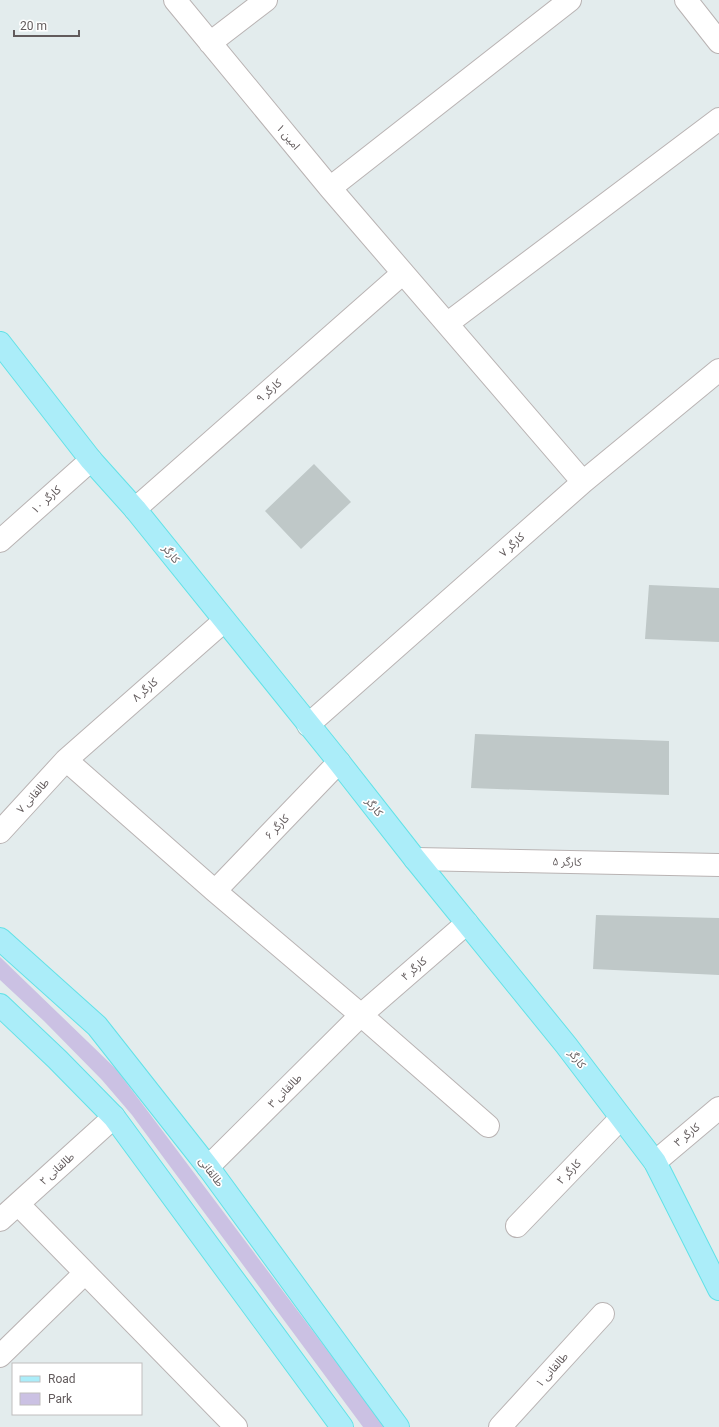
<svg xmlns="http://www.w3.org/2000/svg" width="719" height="1427" viewBox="0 0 719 1427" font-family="Roboto,'Noto Sans Arabic',sans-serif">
<rect width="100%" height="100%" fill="#e3eced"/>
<!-- green -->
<path fill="#cbc1e3" d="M0,957l116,112 269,358h-22l-231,-312 -30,-35 -58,-59 -44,-41z"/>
<!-- building -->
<path fill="#bfc8c8" d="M314,464l37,38 -50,47 -36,-38z
M649,585l70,3v54l-74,-3z
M475,734l194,7v54l-198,-7z
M596,915l123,3v57l-126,-6z"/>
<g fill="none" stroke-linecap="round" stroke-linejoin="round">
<!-- minor casing -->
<g stroke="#b9b3b3" stroke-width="24">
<path id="minor" d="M175,0l155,188 253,294
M686,0l33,42
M210,43l56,-43
M330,188l240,-188
M448,323l271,-204
M135,509l268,-236
M0,541l91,-81
M308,725l275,-243 136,-112
M66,760l149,131 146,124 127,111
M0,832l66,-72 158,-139
M415,859l304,6
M215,891l124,-129
M655,1162l64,-54
M208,1167l153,-152 106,-92
M18,1204l218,223
M0,1220l114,-103
M517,1226l104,-108
M0,1356l85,-83
M500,1427l103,-113"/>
</g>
<!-- major casing -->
<g stroke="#62e2e7" stroke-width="24">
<path id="major" d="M0,343l91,117 44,49 204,253 76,97 151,186 89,117 64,127
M0,939l97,87 111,141 190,260
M0,1005l57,54 57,58 228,310"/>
</g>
<!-- minor -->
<use href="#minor" stroke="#fff" stroke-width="22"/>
<!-- major -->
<use href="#major" stroke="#abedf9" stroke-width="22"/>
</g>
<g text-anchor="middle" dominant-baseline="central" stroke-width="3.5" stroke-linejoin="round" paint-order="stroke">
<!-- street labels -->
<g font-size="11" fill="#625b5c" stroke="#fff">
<text transform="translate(288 137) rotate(50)">امین ۱</text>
<text transform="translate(269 391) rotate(-41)">کارگر ۹</text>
<text transform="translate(46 500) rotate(-42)">کارگر ۱۰</text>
<text transform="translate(512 545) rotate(-42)">کارگر ۷</text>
<text transform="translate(171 554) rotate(51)">کارگر</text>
<text transform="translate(145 690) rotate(-41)">کارگر ۸</text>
<text transform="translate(33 796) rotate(-48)">طالقانی ۷</text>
<text transform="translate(374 807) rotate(52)">کارگر</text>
<text transform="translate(277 827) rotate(-46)">کارگر ۶</text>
<text transform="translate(567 862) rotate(1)">کارگر ۵</text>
<text transform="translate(414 969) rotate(-41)">کارگر ۴</text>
<text transform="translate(577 1059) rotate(53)">کارگر</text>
<text transform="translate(285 1091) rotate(-45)">طالقانی ۳</text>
<text transform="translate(687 1135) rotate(-40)">کارگر ۳</text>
<text transform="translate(57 1169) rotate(-42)">طالقانی ۲</text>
<text transform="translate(211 1172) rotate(53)">طالقانی</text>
<text transform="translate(569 1172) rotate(-46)">کارگر ۲</text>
<text transform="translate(552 1370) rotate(-48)">طالقانی ۱</text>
</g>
</g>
<!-- legend -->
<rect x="12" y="1363" width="130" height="52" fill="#ffffff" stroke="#c0bdbe"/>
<rect x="20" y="1376" width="20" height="6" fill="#abedf9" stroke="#c0bdbe"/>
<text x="48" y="1383" font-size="12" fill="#625b5c">Road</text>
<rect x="20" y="1393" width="20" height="12" fill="#cbc1e3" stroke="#c0bdbe"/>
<text x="48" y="1403" font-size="12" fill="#625b5c">Park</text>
<!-- scale -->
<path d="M14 30v6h65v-6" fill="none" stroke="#625b5c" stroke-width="2"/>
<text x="20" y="30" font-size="12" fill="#625b5c" stroke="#ffffff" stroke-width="3" paint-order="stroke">20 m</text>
</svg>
